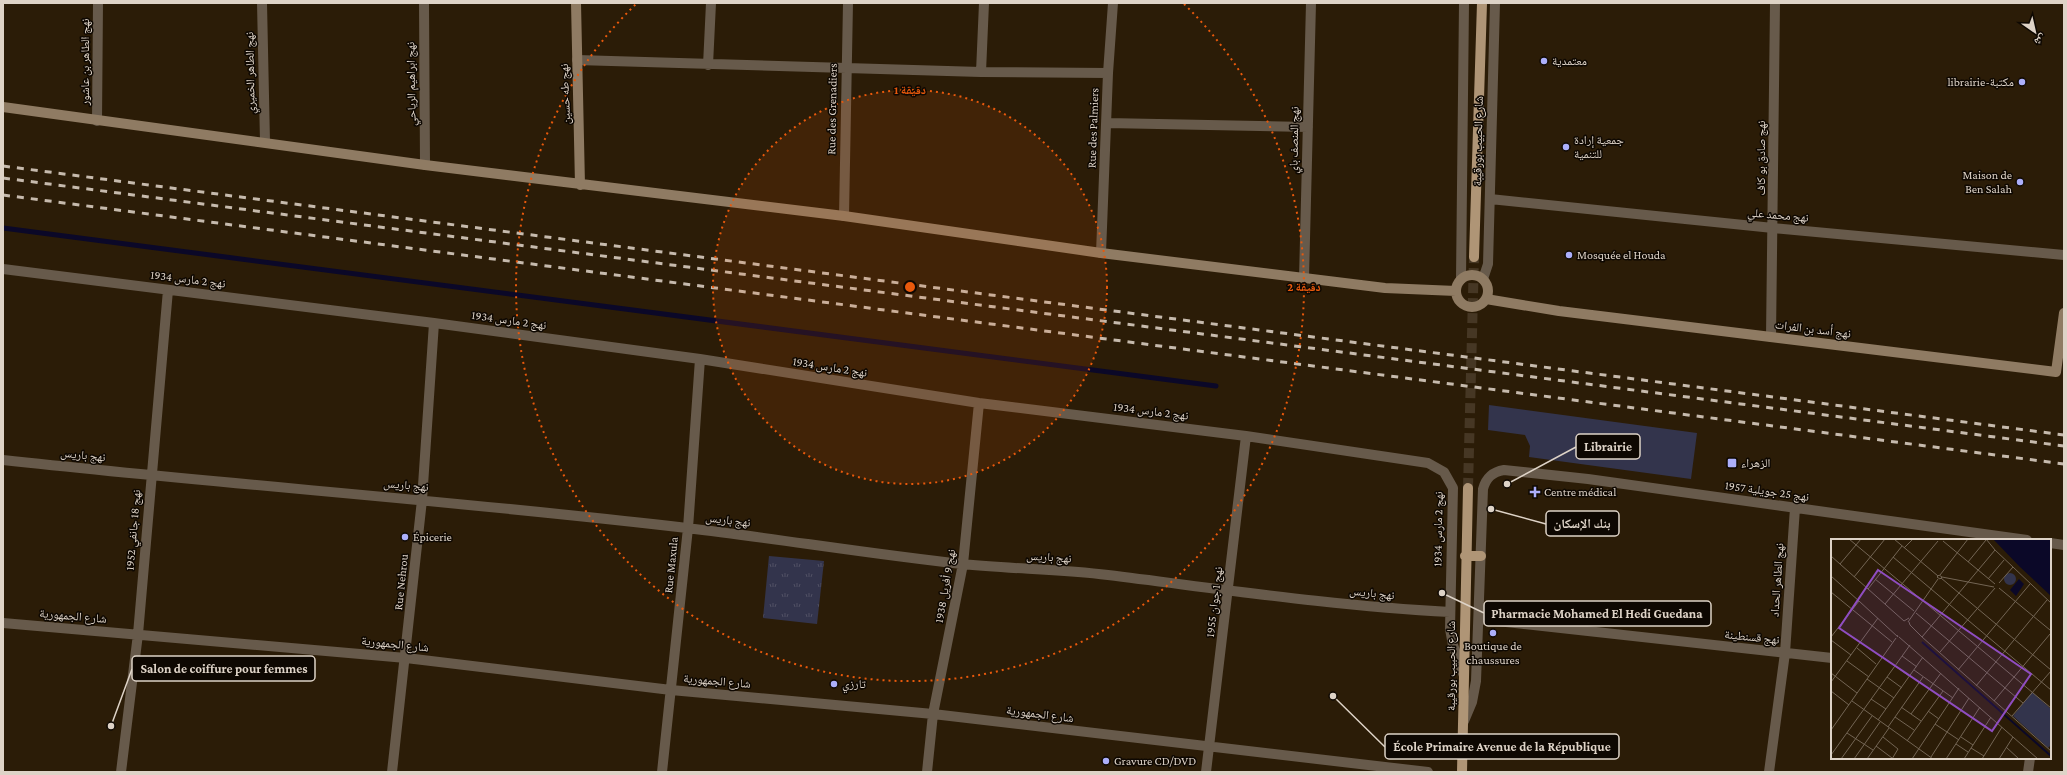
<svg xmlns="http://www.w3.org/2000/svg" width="2067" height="775" viewBox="0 0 2067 775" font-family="'Crimson Pro','Noto Naskh Arabic',serif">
<defs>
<pattern id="grass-tufts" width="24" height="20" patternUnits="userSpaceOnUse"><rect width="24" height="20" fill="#33344c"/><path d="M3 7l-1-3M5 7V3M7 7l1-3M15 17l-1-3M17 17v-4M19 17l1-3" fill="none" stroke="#505064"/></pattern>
</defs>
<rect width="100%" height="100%" fill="#2b1c07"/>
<!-- grass -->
<path fill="url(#grass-tufts)" d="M769,556l55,5 -7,63 -54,-6z"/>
<!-- park -->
<path fill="#33344c" d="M1489,405l208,28 -6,46 -162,-22 1,-11 -5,-11 -37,-5z"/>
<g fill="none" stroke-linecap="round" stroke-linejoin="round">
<!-- stream -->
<path stroke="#0b0828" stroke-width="5" d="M3,228l1213,158"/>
<!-- primary-tunnel -->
<path stroke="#463724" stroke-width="10" stroke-dasharray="10 5" stroke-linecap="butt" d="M1468,488l6,-231"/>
<!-- street -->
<path stroke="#675a4b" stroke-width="10" d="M262,3l3,139
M424,3l1,162
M577,60l404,12 127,1
M708,65l3,-62
M981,72l3,-69
M97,121l1,-118
M1107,123l201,4
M1490,199l283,29 291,27
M844,216l4,-213
M1101,253l7,-180 5,-70
M3,269l431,54 266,36 279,44 267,33 182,27 16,9 9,16 -3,141 3,16 11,31
M1304,278l7,-275
M1461,279l3,-276
M1483,279l5,-15 7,-261
M1771,337l4,-334
M3,460c228,25 456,41 684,68 92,11 183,26 275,36 49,5 98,5 146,11 114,14 227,31 342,37
M2050,543l14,2
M1479,619l353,39
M3,623l403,35 265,32 262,24 495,58
M1464,721l8,-19 4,-21 7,-192c3,-11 9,-17 21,-19l84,9 439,61
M121,772l17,-138 30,-344
M392,772l30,-272 12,-177
M662,772l26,-244 12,-169
M927,772l6,-58 30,-150 16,-161
M1206,772l40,-336
M1769,772l16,-119 10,-145
M2028,772l2,-14"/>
<!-- secondary -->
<path stroke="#8f7b63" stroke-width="10" d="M576,3l4,182
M3,107l422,58 419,51 257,37 284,35 71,3
M1456 291a16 16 0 1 1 32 0a16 16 0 1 1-32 0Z
M1486,299l73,12 497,61 8,-59"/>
<!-- primary -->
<path stroke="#af9576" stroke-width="10" d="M1474,257l8,-254
M1465,556h16
M1462,772l6,-284"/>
<!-- rail -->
<path stroke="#c6baad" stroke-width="3" stroke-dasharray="7 7" stroke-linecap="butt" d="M3,166l2061,269
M3,178l2061,268
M3,195l2061,269"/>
</g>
<!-- distance rings -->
<circle cx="910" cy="287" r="197" fill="#e8590c" fill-opacity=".12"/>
<g fill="none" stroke="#e8590c" stroke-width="2" stroke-dasharray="2 4">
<circle cx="910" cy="287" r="197"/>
<path d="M1184 4A394 394 0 1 1 636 4"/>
</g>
<!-- markers -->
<g fill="#acaffb" stroke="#0e0802" stroke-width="1.5">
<circle cx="1544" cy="61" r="4"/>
<circle cx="2022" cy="82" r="4"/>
<circle cx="1566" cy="147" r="4"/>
<circle cx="2020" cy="182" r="4"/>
<circle cx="1569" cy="255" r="4"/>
<rect x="1727" y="458" width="10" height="10" rx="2"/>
<path d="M1533 486h4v4h4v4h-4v4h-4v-4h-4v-4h4z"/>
<circle cx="405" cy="537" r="4"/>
<circle cx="1493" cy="633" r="4"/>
<circle cx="834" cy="684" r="4"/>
<circle cx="1106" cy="761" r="4"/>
</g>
<g text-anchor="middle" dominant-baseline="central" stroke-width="3" stroke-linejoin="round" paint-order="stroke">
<!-- poi labels -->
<g font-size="12" fill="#ded3c7" stroke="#0e0802" text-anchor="start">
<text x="1552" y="61">معتمدية</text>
<text x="2014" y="82" text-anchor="end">librairie-مكتبة</text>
<text x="1574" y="140">جمعية إرادة<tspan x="1574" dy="14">للتنمية</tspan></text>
<text x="2012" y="175" text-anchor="end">Maison de<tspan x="2012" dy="14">Ben Salah</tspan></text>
<text x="1577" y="255">Mosquée el Houda</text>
<text x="1741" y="463">الزهراء</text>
<text x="1544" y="492">Centre médical</text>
<text x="413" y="537">Épicerie</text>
<text x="1493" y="646" text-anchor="middle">Boutique de<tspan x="1493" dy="14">chaussures</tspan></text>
<text x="842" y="684">تارزي</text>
<text x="1114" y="761">Gravure CD/DVD</text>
</g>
<!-- street labels -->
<g font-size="12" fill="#ded3c7" stroke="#0e0802">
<text transform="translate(85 62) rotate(-90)">نهج الطاهر بن عاشور</text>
<text transform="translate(250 73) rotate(-91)">نهج الطاهر الخميري</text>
<text transform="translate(411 84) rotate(-91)">نهج ابراهيم الرياحي</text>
<text transform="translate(565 94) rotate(-92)">نهج طه حسين</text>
<text transform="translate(832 109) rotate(-89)">Rue des Grenadiers</text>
<text transform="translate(1093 128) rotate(-88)">Rue des Palmiers</text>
<text transform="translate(1294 140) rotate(-89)">نهج المنصف باي</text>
<text transform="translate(1478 141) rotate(-89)">شارع الحبيب بورقيبة</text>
<text transform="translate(1761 158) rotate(-90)">نهج صادق بو كاف</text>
<text transform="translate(1778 215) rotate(5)">نهج محمد علي</text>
<text transform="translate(188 279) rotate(7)">نهج 2 مارس 1934</text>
<text transform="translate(509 320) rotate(8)">نهج 2 مارس 1934</text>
<text transform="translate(1813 329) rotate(7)">نهج أسد بن الفرات</text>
<text transform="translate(830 367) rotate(9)">نهج 2 مارس 1934</text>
<text transform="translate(1151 411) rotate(7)">نهج 2 مارس 1934</text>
<text transform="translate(83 455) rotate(6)">نهج باريس</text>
<text transform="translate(406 485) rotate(5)">نهج باريس</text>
<text transform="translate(1767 491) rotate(8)">نهج 25 جويلية 1957</text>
<text transform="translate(728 520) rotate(7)">نهج باريس</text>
<text transform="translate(1438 529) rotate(-89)">نهج 2 مارس 1934</text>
<text transform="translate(133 530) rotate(-85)">نهج 18 جانفي 1952</text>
<text transform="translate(1049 557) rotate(4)">نهج باريس</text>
<text transform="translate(671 565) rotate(-84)">Rue Maxula</text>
<text transform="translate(1777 580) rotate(-86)">نهج الطاهر الحداد</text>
<text transform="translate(401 582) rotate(-84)">Rue Nehrou</text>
<text transform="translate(945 586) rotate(-80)">نهج 9 أفريل 1938</text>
<text transform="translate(1372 593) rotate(6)">نهج باريس</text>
<text transform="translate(1214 602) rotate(-83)">نهج 1 جوان 1955</text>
<text transform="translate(73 616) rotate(5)">شارع الجمهورية</text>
<text transform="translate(1752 637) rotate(6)">نهج قسنطينة</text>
<text transform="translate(395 644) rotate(6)">شارع الجمهورية</text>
<text transform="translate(1451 666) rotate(-90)">شارع الحبيب بورقيبة</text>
<text transform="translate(717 681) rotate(5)">شارع الجمهورية</text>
<text transform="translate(1040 714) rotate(7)">شارع الجمهورية</text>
</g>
</g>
<!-- overview -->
<g transform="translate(1831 539)">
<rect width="220" height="220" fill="#2b1c07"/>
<path d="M173 40a6 6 0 1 1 12 0a6 6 0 1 1-12 0ZM201,153l19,17v36l-3,3 -35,-32z" fill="#33344c"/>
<path d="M162,0h58v57l-31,-29zM188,40l5,5 -8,12 -6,-6z" fill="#0b0828"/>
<path fill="none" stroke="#0b0828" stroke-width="2" d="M91,103l129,114"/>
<path fill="none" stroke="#736554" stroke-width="1" d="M18,0l202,169M63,0l44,37M112,2l52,43M73,9l9,-9M164,11l56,53M0,17l73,65 5,-3M62,18l158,133M137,23l18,-22M9,25l21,-25M108,36l3,2 -2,2 -3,-2zM109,36l28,-36M0,37l28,25M23,38l31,-38M111,38l52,10M110,39l110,92M44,40l39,32M157,40l16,-19M168,44l14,-16M168,49l51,42M37,50l34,-43M0,53l61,50M54,65l53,-63M85,74l107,90M77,83l30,-43M78,83l1,3 12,12 129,114M0,98l28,-36 39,36 -1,-2M68,98l139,122M91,98l73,-87 -9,-11M0,101l20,15M26,109l19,16M109,113l55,-64M71,117l15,11M53,119l25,18M16,122l22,16M83,131l39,28M127,131l72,-86M0,134l26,20M56,138l15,11M36,140l27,19M0,143l47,-64M145,147l71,-86M0,152l18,14M40,160l15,10M21,162l81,58M163,162l56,-67M70,168l20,14M97,172l11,8M80,175l30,-41M181,177l39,-45M64,178l19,13M47,181l45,-63M104,185l24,16M57,188l35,-50M0,191l65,-92M16,194l26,17M52,198l15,12 -6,10M130,198l12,8M76,202l36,-50M125,205l12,8M45,207l16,12M175,208l13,12M140,209l13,8M0,216l79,-110M100,218l38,-59M10,220l31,-43M23,220l26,-37M36,220l22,-31M81,220l47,-71M115,220l34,-52M133,220l27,-42M151,220l20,-32M168,220l14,-22"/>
<path fill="#8f4dc1" fill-opacity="0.15" stroke="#8f4dc1" stroke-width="2" d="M47,31l153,104 -39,57 -153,-103z"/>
<rect width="220" height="220" fill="none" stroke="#ded3c7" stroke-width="2"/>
</g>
<circle cx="910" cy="287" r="6" fill="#e8590c" stroke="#0e0802" stroke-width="2"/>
<g font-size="12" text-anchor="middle" font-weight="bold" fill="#e8590c" stroke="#0e0802" stroke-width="3" stroke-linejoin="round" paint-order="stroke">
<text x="910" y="94">1 دقيقة</text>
<text x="1304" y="291">2 دقيقة</text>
</g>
<!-- callouts -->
<path fill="none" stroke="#ded3c7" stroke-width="1.5" d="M1507 484L1576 447M1491 509L1546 524M1442 593L1484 613M111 726L132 669M1333 696L1385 747"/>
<g fill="#ded3c7" stroke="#0e0802" stroke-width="1.5">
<circle cx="1507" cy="484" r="4"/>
<circle cx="1491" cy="509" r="4"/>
<circle cx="1442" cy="593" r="4"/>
<circle cx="111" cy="726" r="4"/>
<circle cx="1333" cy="696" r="4"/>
</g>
<g fill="#0e0802" stroke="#ded3c7" stroke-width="1.5">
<rect x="1576" y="434" width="64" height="25" rx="4"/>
<rect x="1546" y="511" width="73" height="25" rx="4"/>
<rect x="1484" y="601" width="227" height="25" rx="4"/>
<rect x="132" y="656" width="183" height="25" rx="4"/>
<rect x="1385" y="734" width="234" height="25" rx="4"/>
</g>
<g font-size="13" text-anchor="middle" font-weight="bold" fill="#ded3c7">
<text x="1608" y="451">Librairie</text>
<text x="1582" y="528">بنك الإسكان</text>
<text x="1597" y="618">Pharmacie Mohamed El Hedi Guedana</text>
<text x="224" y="673">Salon de coiffure pour femmes</text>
<text x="1502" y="751">École Primaire Avenue de la République</text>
</g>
<!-- border -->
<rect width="2067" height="775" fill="none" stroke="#ded3c7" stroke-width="8"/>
<!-- north arrow -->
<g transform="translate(2035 32) rotate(146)" stroke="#0e0802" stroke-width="3" paint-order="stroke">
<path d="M0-3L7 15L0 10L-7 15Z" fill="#ded3c7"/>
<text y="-6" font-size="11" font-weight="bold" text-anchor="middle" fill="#ded3c7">ش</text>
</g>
</svg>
